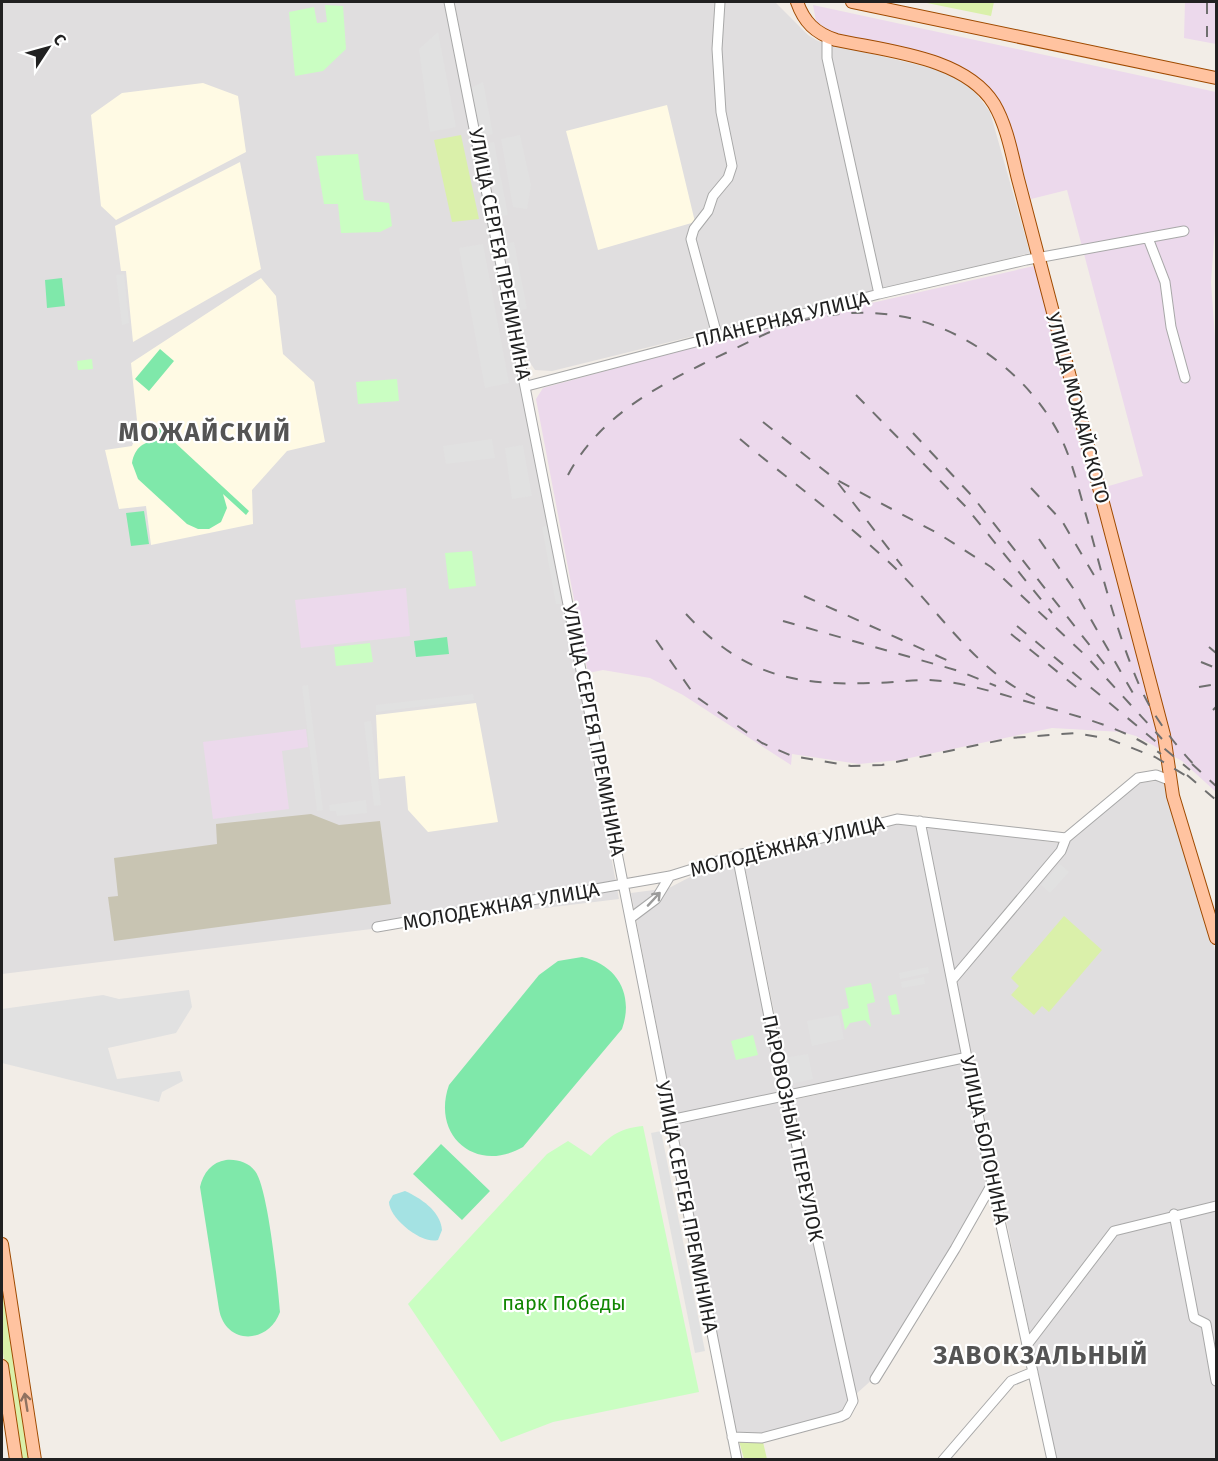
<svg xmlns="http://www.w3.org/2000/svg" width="1218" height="1461" viewBox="0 0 1218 1461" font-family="'Fira Sans',sans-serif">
<rect width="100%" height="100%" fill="#f2ede7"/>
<!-- residential -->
<path fill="#e0dedf" d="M2,2h443l77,376 97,521 -617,75z
M454,2h321l33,33 10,6 117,28 22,9 19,15 14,19 40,141 -478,118 -17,-1 -10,-15z
M1157,781l15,4 44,170v504h-160l-132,-634 134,18 12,-2 68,-58z
M897,823l19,2 46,229 -172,37 -47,-233z
M736,859l48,234 -110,23 -43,-223 38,-5 46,-24z
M964,1063l27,134 -13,9 -103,171 -20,18 -62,-295z
M786,1100l66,300 -3,13 -83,24 -29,-2 -61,-312z"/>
<!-- industrial -->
<path fill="#ecd9ec" d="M1185,2h30l1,42 -32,-6z
M813,5l403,87v123l-5,67 5,70v440l-34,-31 -46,-25 -14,-4 -70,-4 -152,32 -41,4 -67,-10 -1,11 -108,-70 -33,-17 -47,-8 -15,3 -52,-274 7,-11 223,-61 268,-61 61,224 48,-14 -76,-286 -36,9 -23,-82 -6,-12 -21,-26 -28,-16 -124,-32 -13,-10z
M406,588l4,48 -109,12 -6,-48z
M306,729l2,18 -26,4 7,58 -76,10 -10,-77z"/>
<!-- education -->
<path fill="#fffae4" d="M203,83l35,13 8,56 -130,68 -15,-14 -10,-91 31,-22z
M667,105l28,117 -97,28 -32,-119z
M240,162l21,107 -128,73 -7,-71h-5l-6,-45z
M261,278l15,18 7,58 31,28 11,60 -38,9 -35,39 1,34 -102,21 -5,-39 -27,3 -14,-59 27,-4 6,-16 -7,-67z
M476,703l22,119 -70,10 -20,-22 -3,-34 -26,3 -3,-64z"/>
<!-- construction -->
<path fill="#c8c4b2" d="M311,814l28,11 41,-4 11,83 -277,37 -6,-44 10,-1 -4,-38 103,-14 -1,-20z"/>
<!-- grass -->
<path fill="#daf0aa" d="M922,2h72l-3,14z
M461,135l18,84 -27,3 -18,-82z
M1064,916l38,34 -53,62 -7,-6 -8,9 -23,-20 8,-9 -8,-8z
M2,1288l27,171h-9l-18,-112z
M739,1441l24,1 4,17h-23z"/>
<!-- park -->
<path fill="#cafec2" d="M325,5l18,1 3,43 -23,22 -28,5 -6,-64 25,-5 3,16 10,-1z
M358,154l6,46 25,3 3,23 -12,6 -39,1 -3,-29h-14l-8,-48z
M92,359l1,10 -15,1 -1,-9z
M397,379l2,22 -41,3 -2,-22z
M472,551l4,35 -27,3 -4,-36z
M370,643l3,19 -37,4 -2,-19z
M871,983l4,19 -8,2 4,23 -6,-7 -15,3 -5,7 -4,-20 8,-2 -4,-20z
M896,994l4,20 -8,1 -4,-19z
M753,1035l5,20 -22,5 -5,-19z
M643,1126l56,266 -146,30 -52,20 -93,-138 139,-150 21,-13 23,15c16,-18 27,-28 52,-30z"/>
<!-- pitch -->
<path fill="#7fe8aa" d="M62,278l3,28 -18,2 -2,-28z
M160,349l14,12 -25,30 -14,-12z
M157,426l92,85 -3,4 -23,-21 4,14 -6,14 -12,7h-11l-11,-5 -49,-45 -6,-16c3,-18 15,-24 33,-22l-12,-11z
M144,511l5,33 -18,2 -5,-33z
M447,637l2,17 -33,3 -2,-16z
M582,957c36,8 52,38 40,72l-99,118c-47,27 -92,-11 -74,-62l90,-110 19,-14z
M441,1144l49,47 -28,29 -49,-46z
M226,1160c11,-1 22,2 29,11 13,16 23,116 25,141 -12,33 -55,33 -61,-3l-19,-122c3,-14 12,-25 26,-27z"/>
<!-- parking -->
<path fill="#e1e1e1" d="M438,32l18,95 -26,5 -11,-83z
M483,82l10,52 -12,3 -10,-49z
M520,135l11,50 -4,24 -14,-2 -12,-68z
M494,142l14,73 -9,2 -14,-73z
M514,242l13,67 -9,2 -13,-67z
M483,244l26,139 -24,5 -26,-140z
M124,274l5,49 -7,2 -6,-50z
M492,439l3,19 -49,6 -3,-18z
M523,445l9,51 -20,3 -7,-51z
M547,526l14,78h-5l-14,-77z
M308,685l15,125 -6,1 -15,-125z
M473,694l1,6 -98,12v-7z
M371,721l10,84 -7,1 -10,-84z
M366,800l1,13 -30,3 -1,-5h-6l-1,-6z
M1060,864l9,8 -19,21 -9,-8z
M928,967l1,6 -29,6 -1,-6z
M924,977l1,7 -23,4 -1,-6z
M189,990l3,17 -16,26 -68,15 9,31 63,-8 3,10 -21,11 -3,10 -157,-39v-54l101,-14 16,4z
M839,1015l5,24 -32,7 -5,-25z
M808,1054l5,25 -23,5 -6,-26z
M661,1131l44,220 -10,2 -44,-220z"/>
<!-- water -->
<path fill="#a4e2e3" d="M405,1191c15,7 35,19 37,39l-4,10c-16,5 -49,-22 -49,-38l4,-7z"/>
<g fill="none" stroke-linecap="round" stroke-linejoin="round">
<!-- minor casing -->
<g stroke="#a8a8a8" stroke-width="11">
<path id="minor" d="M449,2l288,1458
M827,37v21l52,236
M1148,238l17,44 6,45 14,51
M717,335l-26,-96 3,-10 14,-18 5,-15 15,-18 4,-12 -11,-54 -4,-63 3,-47
M527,386l352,-92 147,-34 158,-29
M920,821l72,363 60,276
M632,917l24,-18 14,-23
M377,927l293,-51 67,-21 81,-16 79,-20 169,19 72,-60 18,-3 13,5
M952,980l109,-129 5,-13
M670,1120l298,-63
M1174,1214l20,104 12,6 10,57
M1027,1345l87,-114 102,-25
M875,1379l80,-130 37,-65
M732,1437l30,1 78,-21 6,-3 7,-13 -79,-359 -37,-187
M943,1460l68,-79 22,-9"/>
</g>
<!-- major casing -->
<g stroke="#9f4a00" stroke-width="14">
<path id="major" d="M797,2c7,20 18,31 39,38 50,11 129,17 158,64 13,22 18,51 24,75l146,556 9,61 43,142
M852,2l364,76
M2,1244l33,216
M2,1366l14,94"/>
</g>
<!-- minor -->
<use href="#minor" stroke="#fff" stroke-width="9"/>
<!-- major -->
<use href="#major" stroke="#ffc3a0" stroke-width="12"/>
<!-- rail -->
<path stroke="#6f6f6f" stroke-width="2" stroke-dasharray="12 12" stroke-linecap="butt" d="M1207,2v35
M856,395l110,112 86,106
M763,422l72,57 104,55 52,33 94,88 77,84
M913,433l60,64 133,169
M740,439c50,42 104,81 152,126 47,45 82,105 143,133
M568,475c39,-73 120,-103 191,-138 49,-24 106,-31 159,-17 60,17 117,63 144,120 12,26 18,55 26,82 15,56 29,112 52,165 14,31 35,58 58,82
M838,483l64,83
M1031,488l31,33 36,61
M1039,539l34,49 65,114
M804,596l147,66
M686,614c55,59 105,72 184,69 19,0 39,-3 59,-3 36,2 71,14 106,24 44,13 89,23 126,50
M783,621l176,50 37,15
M1017,626l173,144
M1011,634l70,57
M656,640l39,56 67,47 30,13 59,10 31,-1 129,-27 65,-5 33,6 46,18 38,23
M1209,647l7,6
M1201,662l15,6
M1199,687l17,-3
M1213,710l3,-3
M1192,764l24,22
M1187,775l29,25"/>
</g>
<!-- one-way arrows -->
<defs><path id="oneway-shaft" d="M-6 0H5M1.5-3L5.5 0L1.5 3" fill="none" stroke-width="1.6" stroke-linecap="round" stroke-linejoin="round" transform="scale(1.5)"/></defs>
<use stroke="#9b9b9b" href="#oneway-shaft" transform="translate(654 899) rotate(-47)"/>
<use stroke="#907260" href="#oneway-shaft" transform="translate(26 1402) rotate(-99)"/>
<g text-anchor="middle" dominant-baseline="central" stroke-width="4.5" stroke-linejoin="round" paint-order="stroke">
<!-- street labels -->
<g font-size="20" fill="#212121" stroke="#fff">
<text transform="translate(500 254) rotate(79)">УЛИЦА СЕРГЕЯ ПРЕМИНИНА</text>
<text transform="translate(782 319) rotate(-14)">ПЛАНЕРНАЯ УЛИЦА</text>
<text transform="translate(1078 408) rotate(75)">УЛИЦА МОЖАЙСКОГО</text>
<text transform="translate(594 730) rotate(79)">УЛИЦА СЕРГЕЯ ПРЕМИНИНА</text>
<text transform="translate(787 846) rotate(-14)">МОЛОДЁЖНАЯ УЛИЦА</text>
<text transform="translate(501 906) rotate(-10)">МОЛОДЕЖНАЯ УЛИЦА</text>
<text transform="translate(793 1128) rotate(78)">ПАРОВОЗНЫЙ ПЕРЕУЛОК</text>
<text transform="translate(985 1140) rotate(78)">УЛИЦА БОЛОНИНА</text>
<text transform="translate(687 1207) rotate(79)">УЛИЦА СЕРГЕЯ ПРЕМИНИНА</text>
</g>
<!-- park labels -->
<g font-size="20" fill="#128702" stroke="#fff">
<text x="564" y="1303">парк Победы</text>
</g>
<!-- district labels -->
<g font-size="26" font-weight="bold" letter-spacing="1.5" fill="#545454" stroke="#fff">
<text x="205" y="432">МОЖАЙСКИЙ</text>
<text x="1041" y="1355">ЗАВОКЗАЛЬНЫЙ</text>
</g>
</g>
<!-- border -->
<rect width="1218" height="1461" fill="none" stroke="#212121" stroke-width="6"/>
<!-- north arrow -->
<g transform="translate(48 48) rotate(54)" stroke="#ffffff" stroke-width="4.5" paint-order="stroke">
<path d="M0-4.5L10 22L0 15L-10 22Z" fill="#212121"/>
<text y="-9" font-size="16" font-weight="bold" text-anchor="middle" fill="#212121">С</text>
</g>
</svg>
